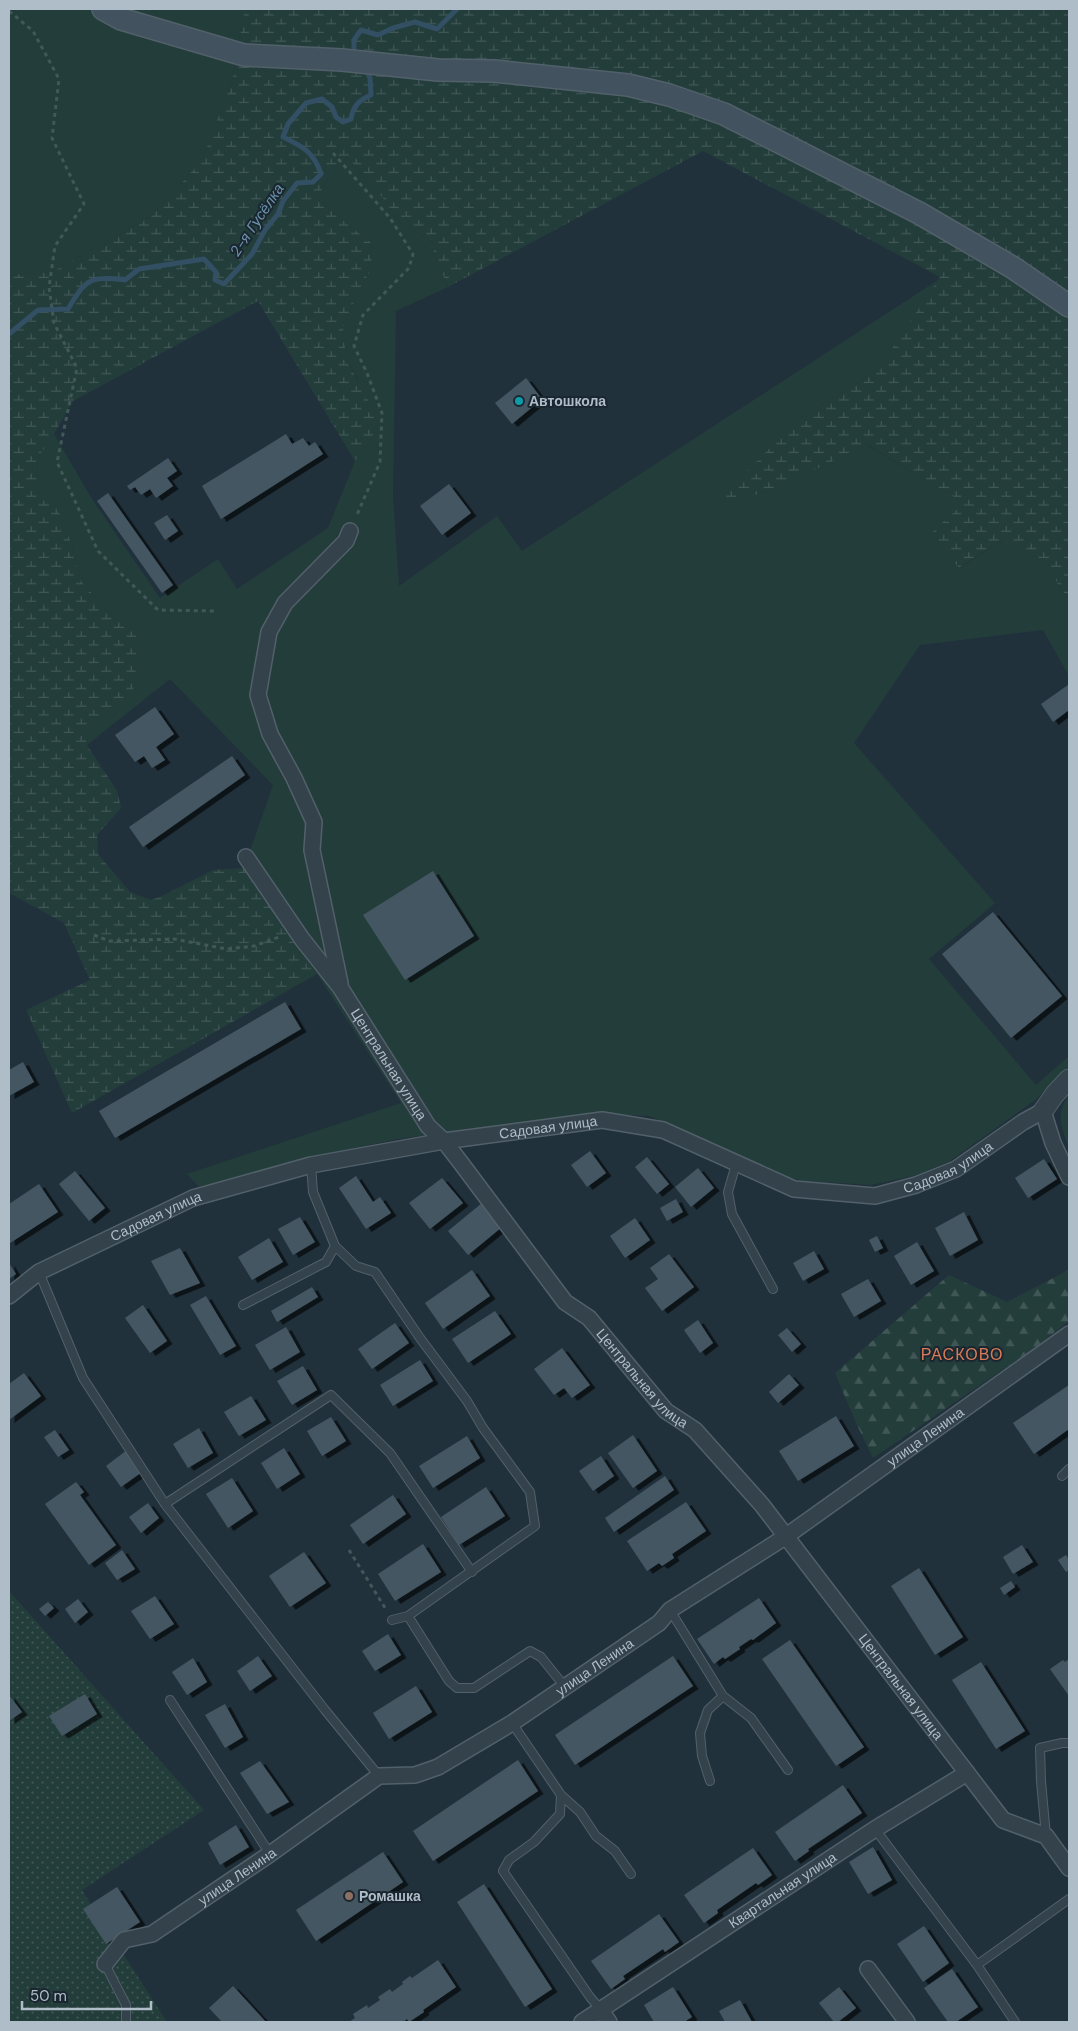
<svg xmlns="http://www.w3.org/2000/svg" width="1078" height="2031" viewBox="0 0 1078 2031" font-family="'DM Sans',sans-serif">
<defs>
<pattern id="forest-firs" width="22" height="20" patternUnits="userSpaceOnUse" patternTransform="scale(1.25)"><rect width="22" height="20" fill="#233d3b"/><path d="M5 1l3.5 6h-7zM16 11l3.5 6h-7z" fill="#405756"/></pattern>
<pattern id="wetland-marsh" width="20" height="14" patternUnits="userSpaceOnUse" patternTransform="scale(1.25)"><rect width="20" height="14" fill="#233d3b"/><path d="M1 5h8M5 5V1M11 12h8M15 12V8" fill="none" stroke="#405756"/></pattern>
<pattern id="garden-dots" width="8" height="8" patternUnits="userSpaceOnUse" patternTransform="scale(1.25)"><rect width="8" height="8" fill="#233d3b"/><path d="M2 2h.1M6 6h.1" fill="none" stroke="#405756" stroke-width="1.8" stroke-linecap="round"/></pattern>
<filter id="shadow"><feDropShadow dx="5.5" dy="3" stdDeviation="0" flood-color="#0009"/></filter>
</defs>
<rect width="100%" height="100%" fill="#21313c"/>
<!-- grass -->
<path fill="#233d3b" d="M9,9h236l-13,72 -30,79 -50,56 -100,56 -43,3z
M347,157l34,39 22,30 25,12 20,49 -52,24 -3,185 6,90 98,-70 25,35 419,-273 -64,93 -78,48 -37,75 105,-49 98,58 -5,65 40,-27 47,21 14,29 8,7v78l-26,-46 -123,15 -66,98 141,160 -66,56 107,126 33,-29v13l-34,31 -85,61 -33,14 -46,10 -66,-4 -27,-6 -106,-50 -23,-9 -46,-2 -200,24 -95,20 -109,29 -12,-13 214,-71 -84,-129 -73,-106 29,-83 -103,-106 -83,66 2,-16 45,-42 3,-50 -28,-24 -28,-32 -9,-35 -33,-48 -2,-39 17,-25 38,65 68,99 58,-39 19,30 91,-61 27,-67 18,-25 -16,-59 -11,-19 -3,-31 16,-36 13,-24 -1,-24 -54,-44 15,-29z
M1069,1095v52c-8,-20 -14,-32 0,-52z"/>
<!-- forest -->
<path fill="url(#forest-firs)" d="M1069,1270v51l-36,28 -160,109 -17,-35 -21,-50 114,-98 58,27z"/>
<!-- wetland -->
<path fill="url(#wetland-marsh)" d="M245,9h824v589l-8,-7 -14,-29 -47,-21 -41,27 -29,-34 34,-31 -96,-58 -106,49 -44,6 81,-81 78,-48 63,-94 -237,-126 -255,136 -20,-49 -25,-12 -22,-30 -34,-39 -15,13 -15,29 54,44 1,24 -13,24 -16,36 3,31 30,57 -3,21 -18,25 -97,-160 -185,100 -19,33 -17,25 2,39 19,11 14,37 9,35 28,32 28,23 -2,51 -46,42 -2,16 30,46 4,17 -24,27 1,19 32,38 21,8 11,-4 51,-26 31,-2 73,106 -245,139 -46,-103 64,-30 -26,-57 -55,-30v-618l43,-3 100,-56 50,-56 30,-79z"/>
<!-- garden -->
<path fill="url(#garden-dots)" d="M9,1591l195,219 -122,80 85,132h-158z"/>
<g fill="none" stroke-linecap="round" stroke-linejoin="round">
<!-- stream -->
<path stroke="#334f64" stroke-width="5" d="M354,56v-16l7,-10 17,5 15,-7 22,-6 22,7 20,-20
M9,334l29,-24 30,-1c18,-30 21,-33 57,-29l14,-11 65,-10 12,13 -1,8 9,4 28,-30 13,-24 13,-16 5,-13 14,-18 16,-1 8,-8c-7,-22 -19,-28 -38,-37l5,-13 18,-21 16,-4 10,8 4,10 7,5 8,-3c2,-13 8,-19 20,-24l-1,-17 -5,-11"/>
</g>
<!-- building -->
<path fill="#445763" filter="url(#shadow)" d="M526,378l16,21 -30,25 -17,-21z
M286,434l6,10 11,-6 6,8 6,-4 8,12 -102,65 -19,-33z
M168,458l9,13 -10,7 6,8 -17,12 -6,-9 -9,6 -6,-8 -5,3 -3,-4z
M449,484l22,29 -29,22 -22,-29z
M108,493l65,92 -11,8 -65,-92z
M167,515l11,16 -13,9 -11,-17z
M1068,685l1,25 -16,12 -12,-18z
M155,707l19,27 -18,13 9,13 -13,8 -8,-12 -9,6 -20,-27z
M232,756l13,19 -102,72 -14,-20z
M433,871l41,65 -69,44 -42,-65z
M993,912l69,84 -51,42 -69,-84z
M285,1002l16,27 -186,109 -16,-27z
M23,1062l11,20 -25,14v-26z
M590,1151l16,22 -19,14 -16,-22z
M647,1157l22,27 -12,10 -22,-27z
M1044,1159l13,20 -29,19 -13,-20z
M698,1168l16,20 -23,19 -16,-20z
M75,1171l30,37 -16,13 -30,-37z
M356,1176l17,26 7,-5 11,16 -25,16 -27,-41z
M442,1178l21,25 -33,26 -21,-26z
M39,1184l19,28 -48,31 -1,-2v-37z
M676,1199l7,13 -16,9 -7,-13z
M482,1203l20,24 -34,28 -20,-24z
M964,1212l14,28 -28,16 -15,-28z
M300,1217l15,25 -22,13 -15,-26z
M635,1218l15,22 -25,18 -15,-22z
M877,1236l6,12 -8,4 -6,-12z
M269,1238l14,24 -31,18 -14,-23z
M917,1242l17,29 -23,14 -17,-29z
M180,1248l20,35 -30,12 -19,-34z
M814,1251l10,18 -21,12 -10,-18z
M669,1254l25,33 -32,24 -17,-23 13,-9 -8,-11z
M9,1263l7,11 -7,5z
M472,1270l18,26 -47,33 -18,-26z
M868,1279l13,22 -27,16 -13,-23z
M312,1287l6,10 -41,25 -6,-11z
M206,1296l30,50 -16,9 -30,-50z
M143,1305l24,36 -17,12 -25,-35z
M495,1311l16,23 -43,29 -16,-24z
M698,1320l15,23 -13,10 -16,-23z
M395,1323l14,20 -37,26 -14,-20z
M286,1327l14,25 -30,18 -15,-25z
M787,1328l14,16 -9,8 -14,-17z
M562,1348l28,37 -18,13 -8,-10 -10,7 -20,-26z
M420,1360l13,21 -40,25 -13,-21z
M303,1366l14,24 -25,15 -15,-24z
M24,1373l17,23 -32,24v-36z
M789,1374l10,11 -21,18 -9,-11z
M1069,1385v44l-35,25 -21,-31z
M251,1396l15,24 -27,16 -15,-24z
M836,1416l18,30 -56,35 -19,-30z
M331,1417l15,24 -24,15 -15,-25z
M199,1428l14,25 -25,15 -15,-24z
M55,1430l14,20 -11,7 -14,-20z
M633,1435l24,36 -24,17 -25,-35z
M467,1436l13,22 -47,30 -14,-22z
M284,1448l16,26 -23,15 -16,-26z
M127,1450l15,22 -21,15 -15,-21z
M601,1456l13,20 -21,15 -14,-20z
M665,1476l9,14 -60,42 -9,-14z
M232,1478l21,33 -25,17 -22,-34z
M76,1482l8,10 -4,3 36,50 -27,20 -44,-61z
M486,1487l19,29 -46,29 -18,-28z
M393,1495l13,19 -43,30 -13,-19z
M686,1502l20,29 -34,23 2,4 -12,8 -3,-3 -12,8 -20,-30z
M148,1503l11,15 -18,15 -12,-16z
M423,1544l18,28 -46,29 -17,-27z
M1022,1545l11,17 -20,12 -10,-17z
M122,1550l13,19 -18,11 -12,-17z
M304,1552l22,31 -36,24 -21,-31z
M1066,1555l3,5v10l-3,2 -8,-12z
M919,1568l44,69 -28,18 -44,-69z
M1011,1581l4,6 -11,8 -4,-7z
M155,1596l19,28 -24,15 -19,-28z
M759,1598l17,25 -23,17 -2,-1 -12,8 1,2 -15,10 -2,-2 -9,7 -17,-25z
M78,1599l10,13 -13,11 -10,-14z
M48,1602l6,6 -9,8 -6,-7z
M388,1634l13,21 -26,16 -13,-20z
M790,1640l74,107 -28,19 -74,-107z
M258,1656l14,20 -22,15 -13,-20z
M673,1656l20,30 -118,79 -20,-30z
M193,1658l14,24 -20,13 -15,-23z
M1069,1659v37l-19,-27 13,-9 2,2z
M981,1662l44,69 -29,18 -44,-69z
M416,1686l16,26 -43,27 -16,-26z
M85,1694l12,20 -35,22 -13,-20z
M9,1695l13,17 -13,9z
M225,1704l18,33 -18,11 -20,-33z
M518,1760l20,31 -105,70 -20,-30z
M260,1761l29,41 -22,12 -27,-41z
M843,1785l19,28 -54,36 1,2 -14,10 -20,-29z
M236,1825l13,22 -29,18 -12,-22z
M873,1847l19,33 -24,14 -19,-32z
M753,1848l19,27 -14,10 -2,-2 -39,27 1,3 -14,10 -20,-28z
M383,1852l20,30 -87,59 -20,-31z
M484,1884l68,105 -27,18 -68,-105z
M117,1887l23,35 -34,22 -23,-35z
M659,1914l20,28 -14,10 -2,-3 -40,27 2,3 -14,10 -20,-28z
M924,1926l25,37 -26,19 -26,-38z
M438,1960l18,27 -33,23 1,2 -15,10 -2,-3 -4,3h-54l6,-4 -2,-4 14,-9 1,3 12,-8 -2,-3 12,-8 2,3 11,-8 -1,-2 8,-6 2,2z
M952,1969l26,38 -22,15h-8l-24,-34z
M233,1986l33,36h-44l-13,-14z
M673,1987l19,30 -8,5h-30l-10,-17z
M839,1987l17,21 -18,14h-4l-15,-19z
M740,2000l12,22h-27l-6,-11z"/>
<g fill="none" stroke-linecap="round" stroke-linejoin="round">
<!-- service casing -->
<g stroke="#52606a" stroke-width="10">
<path id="service" d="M736,1164l-8,28 4,22 41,75
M311,1165l2,27 22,54 21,20 19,6 45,66 47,63 16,27 47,64 5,34 -127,90 -16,4
M39,1272l44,106 82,126 160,206 54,66
M243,1305l83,-43 9,-16
M1062,1476l7,-7
M165,1504l166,-109 59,58 82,119
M670,1610l53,86 28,22 37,52
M408,1616l41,65 8,7h17l56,-37 11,6 24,30
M170,1700l100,154
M512,1723l49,72 19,17 16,24 19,15 16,23
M710,1781l-8,-25 -2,-23 8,-23 15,-14
M561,1795l-1,19 -26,28 -25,18 -6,11 87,126 10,12
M875,1829l102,136 38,57
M1046,1836l-5,-55 -1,-33 22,-5h7
M105,1964l21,41v17
M977,1965l92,-66"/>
</g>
<!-- minor casing -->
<g stroke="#52606a" stroke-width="18">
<g id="minor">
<path id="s1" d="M246,857l56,82 38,48 88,139 16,15 17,22 104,139 24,16 77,93 29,19 67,75 241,315 43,16 23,32"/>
<path d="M340,983l-28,-133 2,-28 -20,-44 -24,-44 -12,-39 11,-63 16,-29 61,-62 4,-10"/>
<path id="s2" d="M9,1296l30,-24 154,-74 118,-33 133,-24 158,-21 61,10 131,59 81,7 41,-11 40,-16 67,-47 20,-11 10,32 16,34"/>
<path id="s3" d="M105,1964l19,-24 28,-6 118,-80 109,-78 36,-1 23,-8 74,-44 147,-100 11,-13 115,-73 284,-203"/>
<path d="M868,1969l39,53"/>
<path d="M600,2009l9,13"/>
<path id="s4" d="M582,2022l293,-193 92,-56"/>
</g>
</g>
<!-- tertiary casing -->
<g stroke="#52606a" stroke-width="21">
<path id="tertiary" d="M1043,1111l12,-17 14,-15"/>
</g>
<!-- secondary casing -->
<g stroke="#52606a" stroke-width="24">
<path id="secondary" d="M103,9l18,10 123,36 98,5 96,10 56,1 134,14 41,10 55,19 195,99 93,54 57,39"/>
</g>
<!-- path -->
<path stroke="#405958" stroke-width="3" stroke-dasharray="4 4" stroke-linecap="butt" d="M9,11l24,20 26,48 -7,59 32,66 -29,42 -6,41 5,36 23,45 -20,94 41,89 60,59 56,1
M333,153l57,65 23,36 -4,14 -46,47 -9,31 13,27 15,40 -2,49 -24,55
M94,935l15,6 65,-2 53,10 27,-3 28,-10
M349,1550l38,61"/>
<!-- service -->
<use href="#service" stroke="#34424c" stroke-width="8"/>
<!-- minor -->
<use href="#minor" stroke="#34424c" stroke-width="15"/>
<!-- tertiary -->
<use href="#tertiary" stroke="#34424c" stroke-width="19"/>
<!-- secondary -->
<use href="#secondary" stroke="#42525f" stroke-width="21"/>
</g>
<!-- markers -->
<circle fill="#0f9aa8" stroke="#1a2730" stroke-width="2" cx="519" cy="401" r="5"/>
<circle fill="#8d6e63" stroke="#1a2730" stroke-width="2" cx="349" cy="1896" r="5"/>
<g text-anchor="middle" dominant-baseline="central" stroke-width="4" stroke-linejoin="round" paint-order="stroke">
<!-- poi labels -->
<g font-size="14" font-weight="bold" fill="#afbdc8" stroke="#1a2730" text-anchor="start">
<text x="529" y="401">Автошкола</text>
<text x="359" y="1896">Ромашка</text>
</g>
<!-- street labels -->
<g font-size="14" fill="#afbdc8" stroke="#1a2730">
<text stroke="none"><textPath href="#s1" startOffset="252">Центральная улица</textPath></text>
<text stroke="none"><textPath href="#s2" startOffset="572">Садовая улица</textPath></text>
<text stroke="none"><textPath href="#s2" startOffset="992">Садовая улица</textPath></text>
<text stroke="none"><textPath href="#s2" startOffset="168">Садовая улица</textPath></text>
<text stroke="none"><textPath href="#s1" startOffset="658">Центральная улица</textPath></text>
<text stroke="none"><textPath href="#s3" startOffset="986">улица Ленина</textPath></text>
<text stroke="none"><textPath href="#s3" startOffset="582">улица Ленина</textPath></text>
<text stroke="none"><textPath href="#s1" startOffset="1062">Центральная улица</textPath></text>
<text stroke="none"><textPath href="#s3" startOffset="162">улица Ленина</textPath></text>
<text stroke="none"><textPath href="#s4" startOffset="240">Квартальная улица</textPath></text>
</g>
<!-- water labels -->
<g font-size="15" font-style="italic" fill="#6e94ad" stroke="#1a2730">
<text transform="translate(257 220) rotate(-56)">2-я Гусёлка</text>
</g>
<!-- quarter labels -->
<g font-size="16" letter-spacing="1" fill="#da7b58" stroke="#1a2730">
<text x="962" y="1354">РАСКОВО</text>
</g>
</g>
<!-- border -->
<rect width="1078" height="2031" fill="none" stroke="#afbdc8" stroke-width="20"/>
<!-- scale -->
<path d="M22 2001v8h129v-8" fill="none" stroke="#afbdc8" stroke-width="2.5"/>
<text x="30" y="2001" font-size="15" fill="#afbdc8" stroke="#1a2730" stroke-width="4" paint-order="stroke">50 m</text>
</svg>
